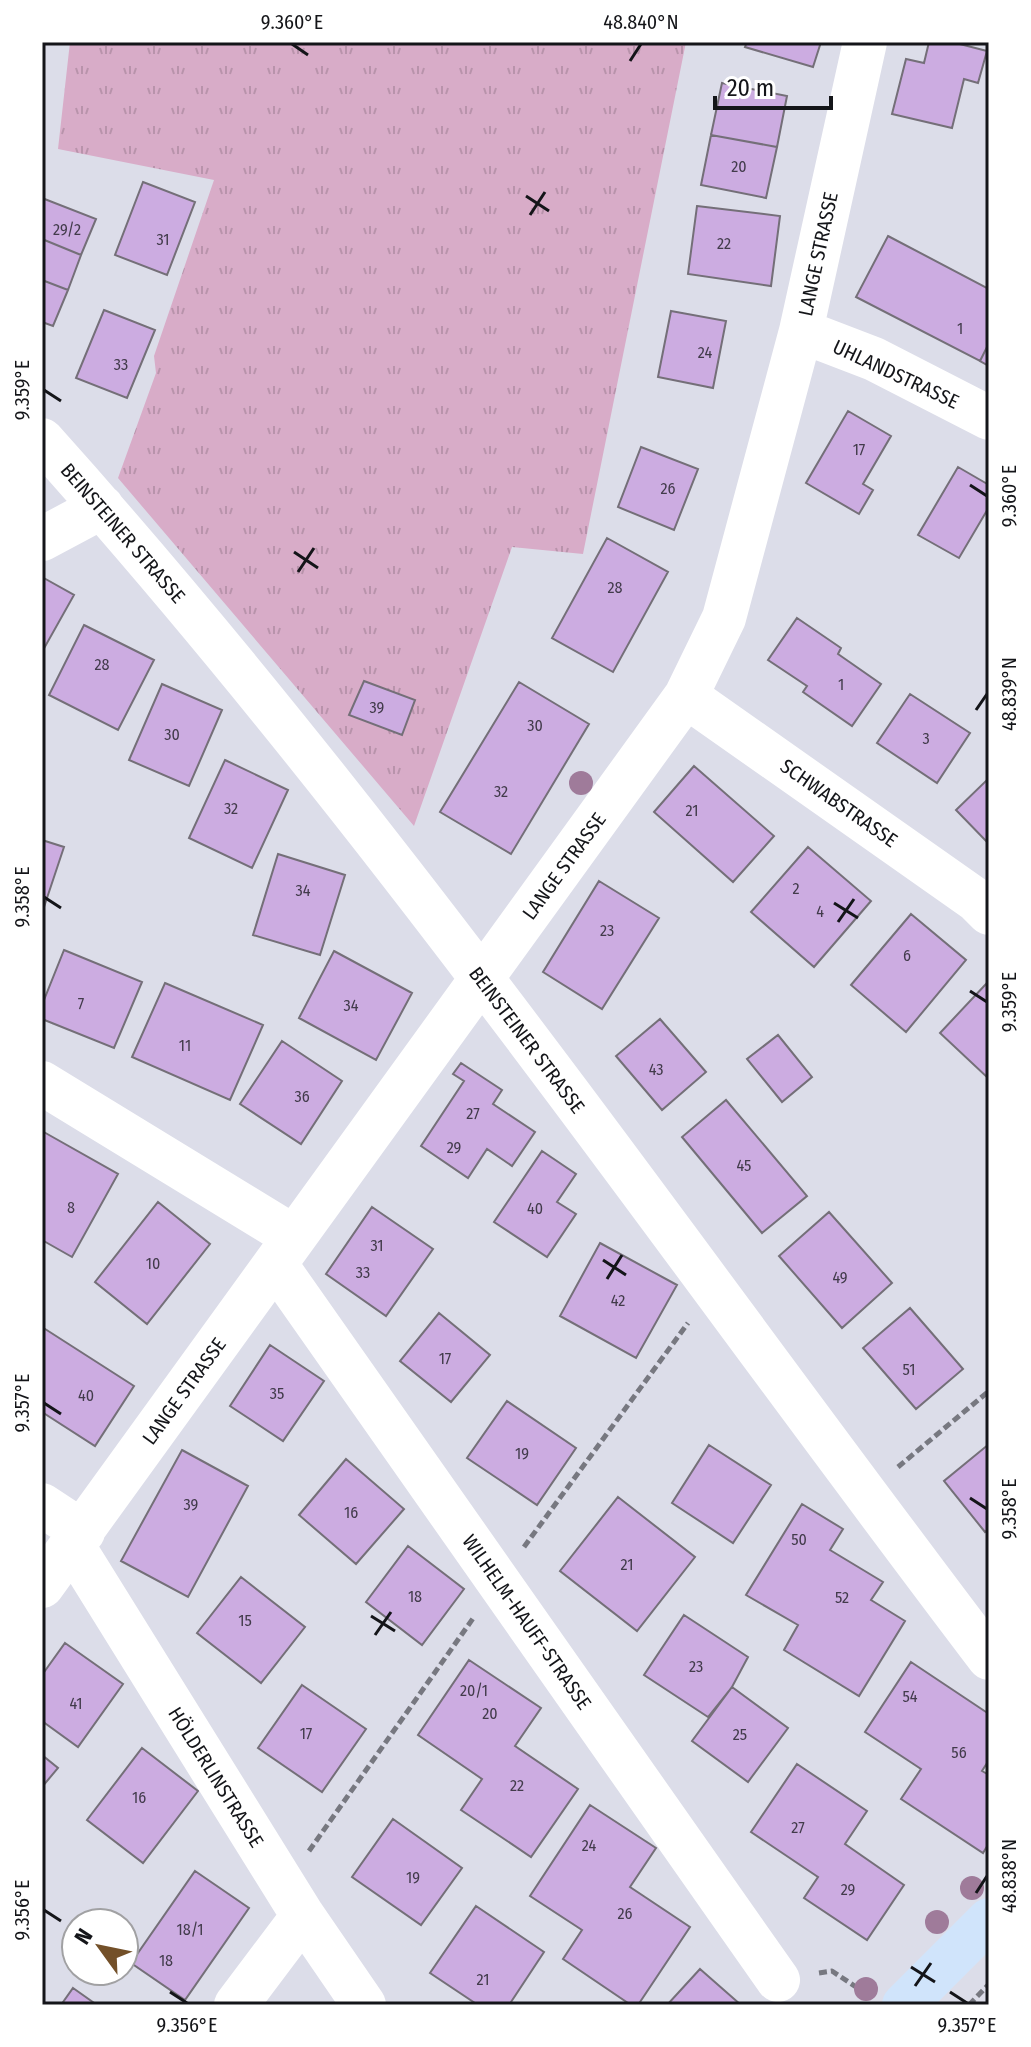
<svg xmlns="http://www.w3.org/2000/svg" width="1031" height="2047" viewBox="0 0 1031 2047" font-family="'Fira Sans Condensed',sans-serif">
<defs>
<pattern id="grass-tufts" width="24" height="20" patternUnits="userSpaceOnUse" patternTransform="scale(2)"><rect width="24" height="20" fill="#d8acc8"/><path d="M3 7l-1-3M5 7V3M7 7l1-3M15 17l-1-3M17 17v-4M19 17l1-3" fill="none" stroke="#b893ab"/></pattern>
</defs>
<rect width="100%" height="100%" fill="#dcdde9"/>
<!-- grass -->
<path fill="url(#grass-tufts)" d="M70,42h616l-103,512 -71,-7 -98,279 -296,-348 38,-105 -2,-17 60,-176 -156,-31z"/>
<!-- building -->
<path fill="#ccace1" stroke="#746f78" stroke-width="2" d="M747,42h74l-8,25 -68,-20z
M929,42h23l35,9 -9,32 -14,-4 -12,49 -60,-14 14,-55 18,4z
M722,83l65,13 -10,51 -66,-12z
M711,135l66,12 -11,51 -65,-13z
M143,182l52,20 -28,73 -52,-20z
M42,198l54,21 -15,36 -39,-16z
M697,206l83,10 -9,70 -83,-12z
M888,236l101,53v54l-9,18 -124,-64z
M42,239l39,16 -13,35 -26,-10z
M42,280l26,10 -15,36 -11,-4z
M104,310l51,20 -28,68 -51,-20z
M671,311l55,10 -13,67 -55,-11z
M989,343v23l-9,-5z
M848,411l43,25 -28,48 10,6 -14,24 -53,-31z
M641,447l57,22 -24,61 -56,-23z
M958,467l31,18v22l-30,51 -41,-23z
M607,538l61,34 -55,100 -61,-34z
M42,577l32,18 -32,57z
M797,618l44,30 -3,6 43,30 -29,42 -49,-34 4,-6 -39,-26z
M84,625l70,35 -36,70 -69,-35z
M364,681l51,19 -13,35 -53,-20z
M519,682l70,42 -78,130 -71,-42z
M162,684l60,26 -33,76 -60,-26z
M910,694l60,39 -33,50 -60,-40z
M225,760l63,30 -36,78 -63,-30z
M694,766l80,70 -41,46 -79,-70z
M989,778v66l-33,-34z
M42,840l22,7 -22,66z
M808,847l63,54 -57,66 -63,-55z
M278,854l67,21 -25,80 -67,-20z
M599,881l60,37 -57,91 -59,-37z
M911,914l55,46 -60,72 -55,-47z
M64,950l78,32 -28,66 -72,-29v-14z
M334,951l78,42 -36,67 -77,-42z
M165,983l98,42 -33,75 -98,-43z
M986,984l3,3v92l-49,-46z
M660,1019l46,53 -44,38 -46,-54z
M778,1035l34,42 -30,25 -35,-43z
M282,1041l60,40 -41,63 -61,-40z
M461,1063l41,27 -9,14 42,28 -23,34 -25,-17 -19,29 -47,-32 43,-65 -11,-7z
M726,1100l81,96 -45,37 -80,-96z
M42,1131l76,43 -46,83 -30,-17z
M542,1151l34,23 -19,28 19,12 -29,43 -53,-35z
M158,1202l52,42 -63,80 -52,-42z
M372,1207l61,42 -47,67 -60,-42z
M829,1212l63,71 -50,45 -63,-72z
M600,1243l77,42 -41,73 -76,-42z
M910,1308l53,61 -47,40 -53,-61z
M439,1313l51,42 -39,47 -51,-41z
M42,1327l92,59 -39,60 -53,-34z
M270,1345l54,36 -41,60 -53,-35z
M507,1401l69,47 -39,57 -70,-47z
M989,1444v85l-4,3 -41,-51z
M709,1445l62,40 -38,58 -61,-40z
M182,1450l66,36 -60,111 -67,-36z
M346,1459l58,50 -48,55 -57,-49z
M618,1497l77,60 -58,74 -77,-60z
M802,1504l41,25 -13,21 53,32 -12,18 34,21 -46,75 -75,-46 14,-25 -52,-30z
M408,1546l56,43 -42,56 -56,-43z
M241,1577l64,50 -44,56 -64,-50z
M684,1615l64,42 -16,30 -24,30 -64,-42z
M65,1643l58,41 -45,63 -36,-26v-46z
M469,1660l72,48 -26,38 63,43 -47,68 -70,-47 21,-31 -64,-44z
M911,1662l78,52v46l-7,11 7,4v68l-6,10 -82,-54 20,-30 -56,-37z
M302,1685l64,44 -44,63 -64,-44z
M732,1687l56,41 -40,54 -56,-41z
M142,1748l56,43 -55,72 -56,-43z
M42,1755l16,13 -16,19z
M797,1764l70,47 -22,33 59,41 -37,55 -63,-42 14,-21 -67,-45z
M590,1805l66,43 -26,39 60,40 -52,78h-7l-68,-46 19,-29 -52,-34z
M393,1819l69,49 -41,57 -69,-48z
M195,1871l54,37 -64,92 -54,-37z
M476,1906l68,46 -35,53h-31l-48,-32z
M700,1969l41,36h-74z
M73,1988l24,17h-36z"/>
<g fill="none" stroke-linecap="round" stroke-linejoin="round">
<!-- path -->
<path stroke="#777880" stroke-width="5" stroke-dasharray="8 4" stroke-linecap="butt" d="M898,1467l91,-76
M524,1547l164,-224
M309,1851l165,-234
M819,1973l13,-2 24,16
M969,2005l20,-21"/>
<!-- street -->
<path stroke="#fff" stroke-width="44" d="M801,331l73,28 115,59
M42,440c344,383 636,809 947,1218
M42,539l60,-32
M686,696l290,204 13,13
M42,1083l252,154
M276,1265l502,715
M42,1505l41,27
M73,1546l230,370 61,89
M42,1586l644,-890 38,-78 77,-287 64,-289
M236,2005l67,-89"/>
<!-- secondary -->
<path stroke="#d0e4fb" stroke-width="44" d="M904,2005l85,-85"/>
</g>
<!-- trees -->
<g fill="#9f7b9a">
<circle cx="581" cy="783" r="12"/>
<circle cx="972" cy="1888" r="12"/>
<circle cx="937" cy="1922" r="12"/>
<circle cx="866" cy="1989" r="12"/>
</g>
<!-- ticks -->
<path fill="none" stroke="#141519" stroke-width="3" d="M292,44l16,11M630,61l11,-17M526,196l23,15M530,215l15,-23M44,390l17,11M970,485l17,11M294,552l24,16M298,572l16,-24M976,710l11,-16M44,897l17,11M834,903l24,15M838,922l16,-23M970,991l17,11M603,1260l23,15M607,1279l15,-24M44,1403l17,11M970,1498l17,11M371,1616l24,15M375,1635l16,-23M976,1893l11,-17M44,1910l17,11M911,1967l24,15M915,1986l16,-23M170,1992l17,11M950,1992l17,11"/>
<g text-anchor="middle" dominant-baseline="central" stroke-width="7" stroke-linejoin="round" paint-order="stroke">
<!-- number labels -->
<g font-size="16" fill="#423b4b">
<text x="739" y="166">20</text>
<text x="67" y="229">29/2</text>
<text x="163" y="239">31</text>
<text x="724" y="243">22</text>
<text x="960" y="328">1</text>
<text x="705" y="352">24</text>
<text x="121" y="364">33</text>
<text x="859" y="449">17</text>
<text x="668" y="488">26</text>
<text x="615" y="587">28</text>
<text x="102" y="664">28</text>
<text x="841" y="684">1</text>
<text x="377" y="707">39</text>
<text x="535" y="725">30</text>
<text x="172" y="734">30</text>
<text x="926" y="738">3</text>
<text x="501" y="791">32</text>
<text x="231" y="808">32</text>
<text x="692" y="810">21</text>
<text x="796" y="888">2</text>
<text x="303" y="890">34</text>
<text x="820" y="911">4</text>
<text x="607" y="930">23</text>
<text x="907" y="955">6</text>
<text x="81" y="1003">7</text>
<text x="351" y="1005">34</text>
<text x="185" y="1045">11</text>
<text x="656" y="1069">43</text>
<text x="302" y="1096">36</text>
<text x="473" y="1113">27</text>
<text x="454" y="1147">29</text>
<text x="744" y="1165">45</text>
<text x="71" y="1207">8</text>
<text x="535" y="1208">40</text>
<text x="377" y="1245">31</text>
<text x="153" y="1263">10</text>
<text x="363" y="1272">33</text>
<text x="840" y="1277">49</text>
<text x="618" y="1300">42</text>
<text x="445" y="1358">17</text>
<text x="909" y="1369">51</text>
<text x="277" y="1393">35</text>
<text x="86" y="1395">40</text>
<text x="522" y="1453">19</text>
<text x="191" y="1504">39</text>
<text x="351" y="1512">16</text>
<text x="799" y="1539">50</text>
<text x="627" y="1564">21</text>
<text x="415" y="1596">18</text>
<text x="842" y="1597">52</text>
<text x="245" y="1620">15</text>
<text x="696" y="1666">23</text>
<text x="474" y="1690">20/1</text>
<text x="910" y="1696">54</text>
<text x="76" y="1703">41</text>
<text x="490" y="1713">20</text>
<text x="306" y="1733">17</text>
<text x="740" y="1734">25</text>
<text x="959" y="1752">56</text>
<text x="517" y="1785">22</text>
<text x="139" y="1797">16</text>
<text x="798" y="1827">27</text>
<text x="589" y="1845">24</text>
<text x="413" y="1877">19</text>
<text x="848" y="1889">29</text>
<text x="625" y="1913">26</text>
<text x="190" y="1929">18/1</text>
<text x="166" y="1960">18</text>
<text x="483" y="1979">21</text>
</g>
<!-- street labels -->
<g font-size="20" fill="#141519" stroke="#fff">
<text transform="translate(818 254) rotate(-78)">LANGE STRASSE</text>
<text transform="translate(896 374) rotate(25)">UHLANDSTRASSE</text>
<text transform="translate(123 533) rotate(49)">BEINSTEINER STRASSE</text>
<text transform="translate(839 803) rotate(35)">SCHWABSTRASSE</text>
<text transform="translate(564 866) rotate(-54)">LANGE STRASSE</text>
<text transform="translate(527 1040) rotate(53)">BEINSTEINER STRASSE</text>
<text transform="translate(184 1391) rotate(-54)">LANGE STRASSE</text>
<text transform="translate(527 1622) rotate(55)">WILHELM-HAUFF-STRASSE</text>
<text transform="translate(216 1777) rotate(58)">HÖLDERLINSTRASSE</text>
</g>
</g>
<!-- border -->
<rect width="1031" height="2047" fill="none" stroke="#ffffff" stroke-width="88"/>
<!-- north arrow -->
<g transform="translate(100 1947) rotate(303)"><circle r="38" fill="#ffffff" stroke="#a1a1a3" stroke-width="2"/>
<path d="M0-6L14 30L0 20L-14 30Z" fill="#735029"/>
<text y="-12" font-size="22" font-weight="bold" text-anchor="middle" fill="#141519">N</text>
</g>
<!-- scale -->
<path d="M715 96v12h116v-12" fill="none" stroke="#141519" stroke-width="4"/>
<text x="727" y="96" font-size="24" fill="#141519" stroke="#ffffff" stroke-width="6" paint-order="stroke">20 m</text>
<rect x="44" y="44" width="943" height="1959" fill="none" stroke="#141519" stroke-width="3"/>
<g font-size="20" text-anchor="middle" fill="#141519">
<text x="292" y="29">9.360°E</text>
<text x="641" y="29">48.840°N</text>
<text transform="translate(22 390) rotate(-90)" y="7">9.359°E</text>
<text transform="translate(1009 496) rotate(-90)" y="7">9.360°E</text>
<text transform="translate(1009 694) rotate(-90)" y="7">48.839°N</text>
<text transform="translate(22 897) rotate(-90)" y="7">9.358°E</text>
<text transform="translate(1009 1002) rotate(-90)" y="7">9.359°E</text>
<text transform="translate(22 1403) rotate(-90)" y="7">9.357°E</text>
<text transform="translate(1009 1509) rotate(-90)" y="7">9.358°E</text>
<text transform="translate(1009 1876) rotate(-90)" y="7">48.838°N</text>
<text transform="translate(22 1910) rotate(-90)" y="7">9.356°E</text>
<text x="187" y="2032">9.356°E</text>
<text x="967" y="2032">9.357°E</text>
</g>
</svg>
